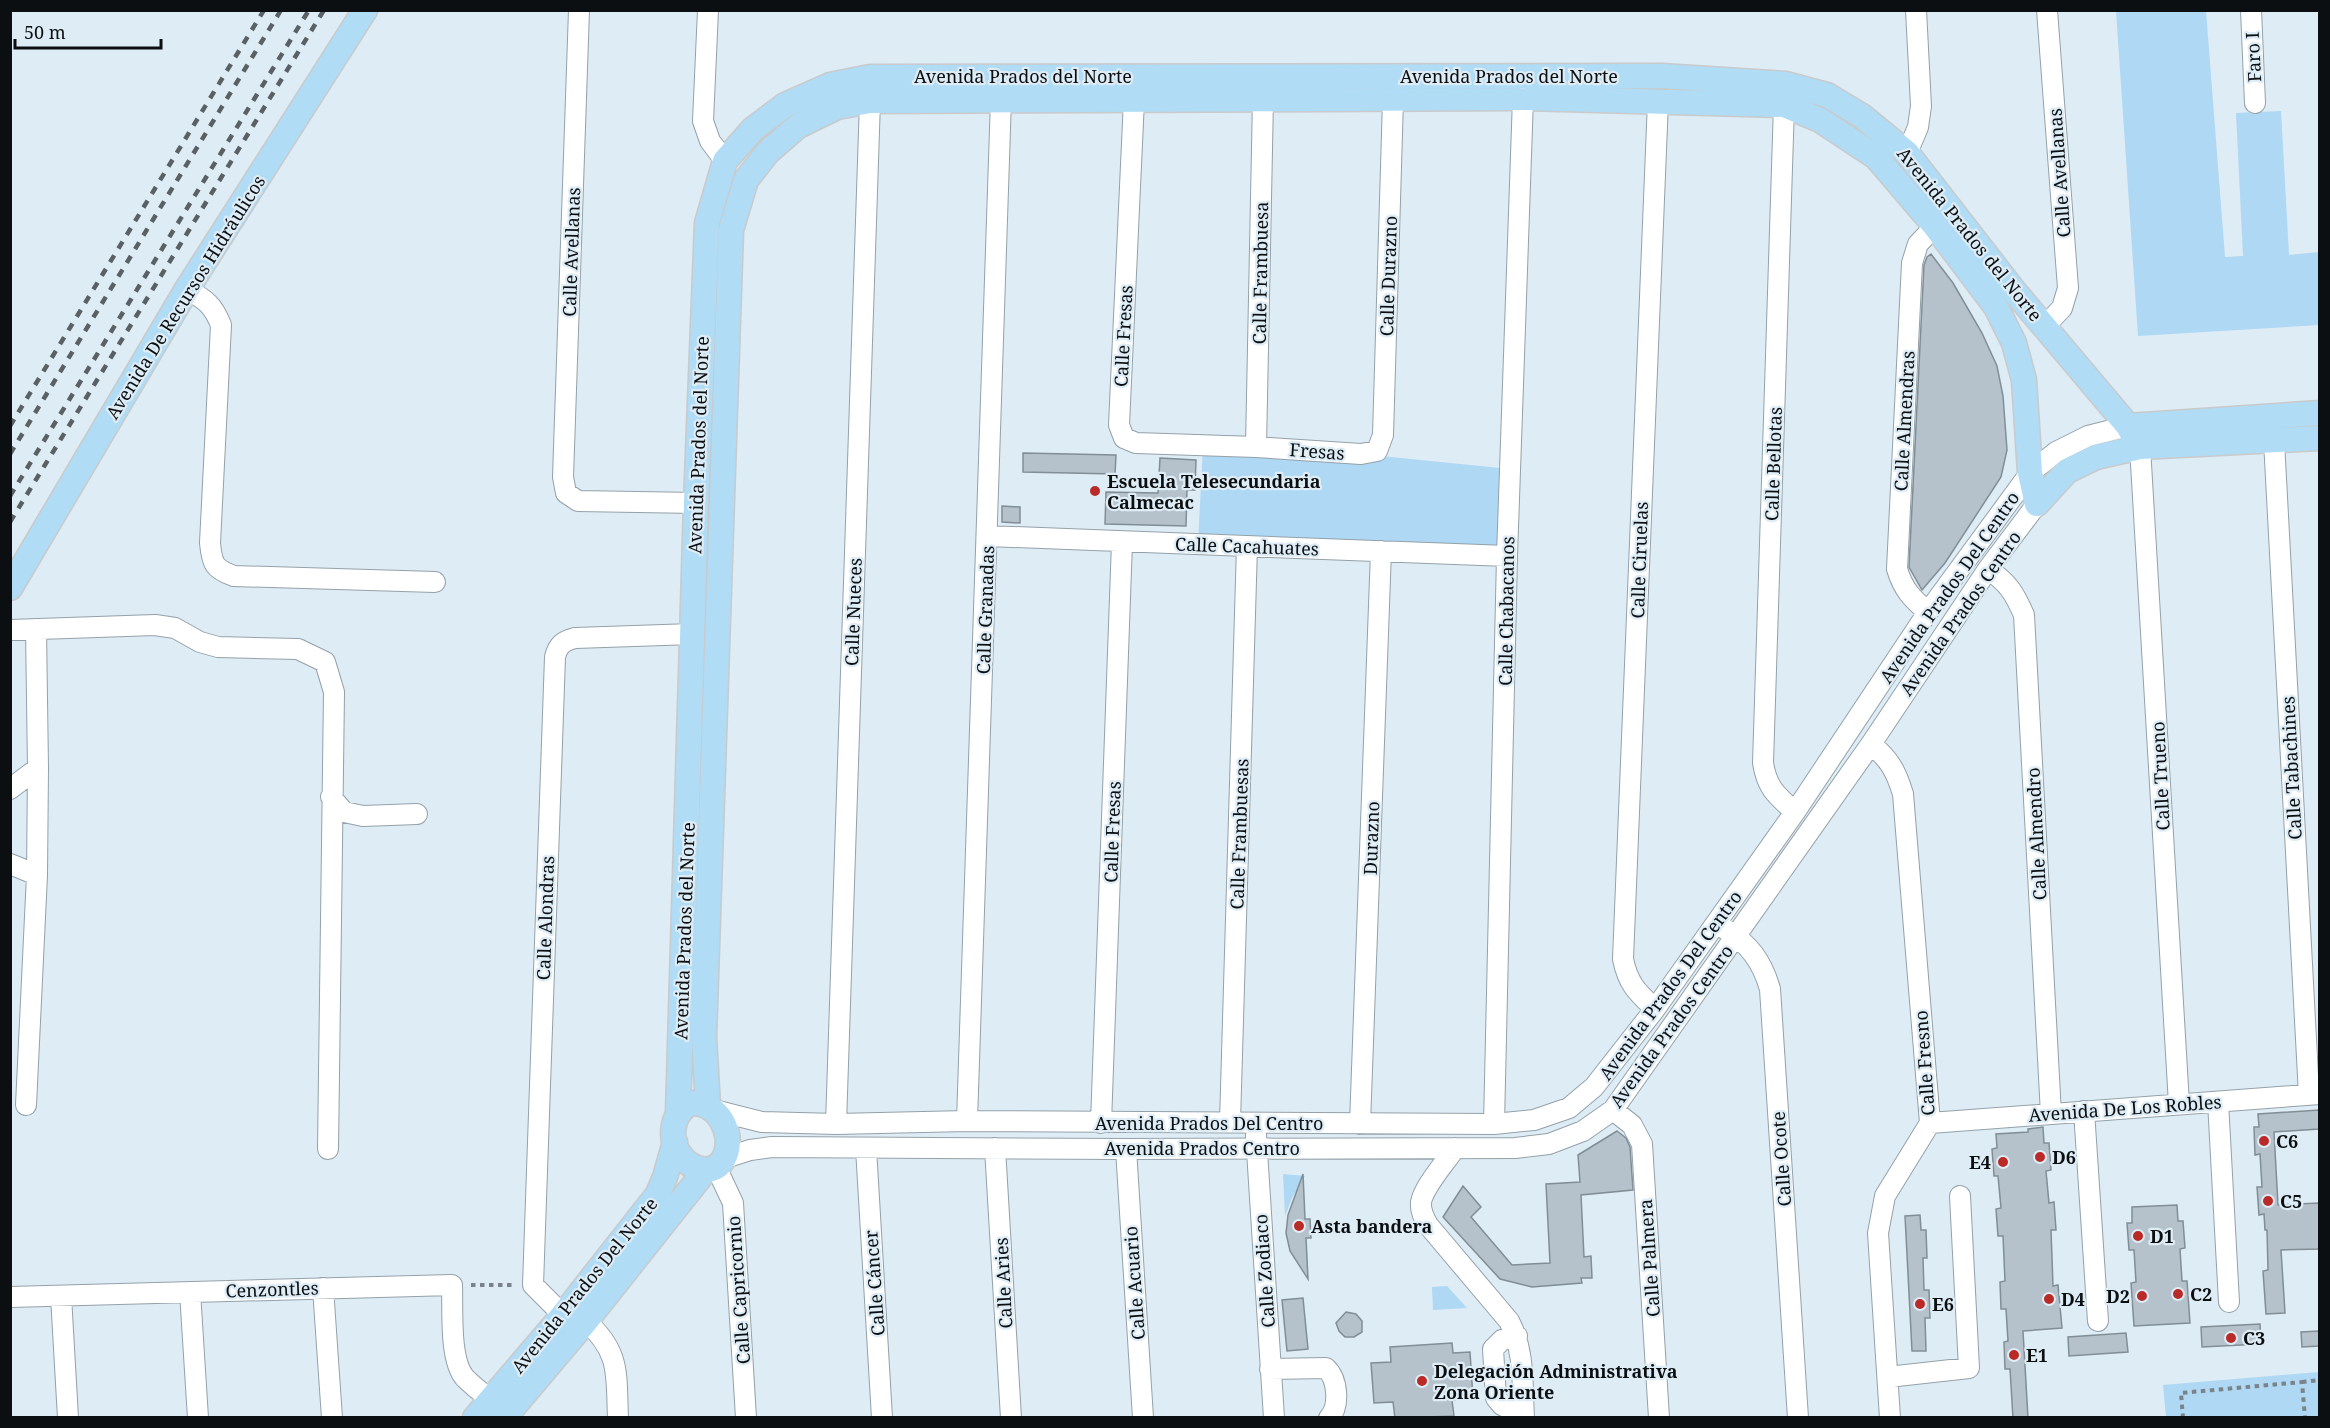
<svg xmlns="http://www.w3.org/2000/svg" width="2330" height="1428" viewBox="0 0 2330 1428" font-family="'Noto Serif',serif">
<rect width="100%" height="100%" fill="#deecf5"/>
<!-- green -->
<path fill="#aed8f4" d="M2116,11h90l19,246 18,-1 -7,-143 45,-2 8,144 30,-3v73l-181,11z
M1203,446l158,8 149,15 -3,87 -309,-12z
M1283,1174l22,2 -13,22 -7,18z
M1447,1286l20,22 -34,2 -1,-23z
M2319,1372v45h-153l-3,-32z"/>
<!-- building -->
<path fill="#b5c2cb" stroke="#828e96" stroke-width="1.5" d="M1931,254l22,29 29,50 15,33 6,30 4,54 -6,27 -56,86 -23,27 -13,-23 15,-302 3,-8z
M1023,453l93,2 -1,19 -92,-2z
M1160,458l36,2 -1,30h-8l-1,36 -81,-2 1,-32 52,1z
M1002,506l18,1v16l-18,-1z
M2319,1110v19l-45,3 4,73 41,-2v46l-38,1 4,63 -19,1 -3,-43 5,-1 -1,-40h-2l-1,-16 -5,1 -2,-28h5l-2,-33 -5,1 -1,-28h5l-1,-13z
M2043,1127l1,16h5l2,27 -5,1 3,32 5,-1 2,28h-5l2,56 5,-1 4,43 -39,3 5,87h-15l-3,-49h-5l-1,-27 4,-1 -2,-32h-5l-1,-27 5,-1 -2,-45h-5l-2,-27 5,-1 -3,-32h-4l-2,-27 5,-1 -1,-14 32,-2v-3z
M1617,1131l9,7 4,9 3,43 -52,5 3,62 7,-1 1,22h-11l1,5 -50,4 -32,-8 -57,-62 20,-31 18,21 -10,10 41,48 38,-2 -4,-79 34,-2 -2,-27z
M1303,1174l2,45h5l1,19h-5l2,41 -18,-28 -4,-18 2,-18z
M2177,1205l1,16h5l2,27 -5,1 2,32h5l3,42 -56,3 -3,-43 5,-1 -2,-32h-5l-2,-27h5v-16z
M1920,1215l1,15h5l1,28h-4l1,32h5l1,28h-5l1,33h-14l-7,-135z
M1303,1298l5,51 -21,2 -5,-51z
M1346,1312l10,2 6,7v11l-8,5h-9l-6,-6 -3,-8z
M2260,1324l1,20 -59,3 -1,-20z
M2319,1331v15l-17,1 -1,-15z
M2126,1333l2,19 -59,4 -1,-19z
M1452,1343l1,10 17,-1 3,46 -21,2 2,16 -59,2 -2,-16 -19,1 -3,-40 20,-1 -1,-15z"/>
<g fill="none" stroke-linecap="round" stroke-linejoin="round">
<!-- minor casing -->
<g stroke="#94a1a9" stroke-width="22">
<path id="minor" d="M579,10l-16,467 3,16 12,8 118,2
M708,10l-5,111 7,20 15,20
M2251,10l4,93
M1134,100l-15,325 5,13 12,5 120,4 105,7 16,-3 6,-16 10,-335
M1784,105l-21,658c4,25 13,32 32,49
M1907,153l11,-26 3,-21 -5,-96
M187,289c19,11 26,16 34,36l-11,218c2,21 4,26 24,33l201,6
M2044,327l18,-19 6,-20 -21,-278
M2274,441l35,654
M1256,447l7,-348
M2140,447l39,657
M987,536l520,20
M1988,569c20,14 26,23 36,46l27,499
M1928,612c-16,-13 -25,-23 -31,-43l15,-306 6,-19 17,-18
M10,630l145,-5 20,3 25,14 18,5 80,2 27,13 9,30 -6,457
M1871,744c19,16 25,27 32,50l27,329 -45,73 -7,37 12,185
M10,789l28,-21 -2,-139
M331,797l13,15 19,4 54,-2
M10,864l27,11
M1725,929c24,15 37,32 45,60l28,429
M1655,1009c-18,-17 -27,-25 -32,-50l35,-858
M2218,1102l11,200
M26,1105l11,-230 1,-107
M714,1110l48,12 74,2 131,-3 527,3 40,-4 35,-12 25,-21 61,-78 140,-197 133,-200 102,-139 26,-21 32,-16 40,-10
M1613,1110l19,15 10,19 17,274
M2084,1111l14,210
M967,1121l34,-1022
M1230,1122l17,-576
M1101,1123l21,-581
M1930,1123l390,-29
M836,1124l34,-1023
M1360,1124l21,-573
M1494,1124l13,-568 16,-458
M1256,1135l18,283
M866,1148l16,270
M995,1148l16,270
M1455,1148c-9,14 -31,38 -34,54 -1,9 3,16 7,23l81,96c16,30 13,63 15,97
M1126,1149l17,269
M725,1158l25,-8 22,-3 354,2 389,-1 34,-4 34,-13 30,-21 258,-366 117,-175 49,-65
M716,1167l17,36 13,215
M323,1288l9,130
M190,1292l8,126
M61,1296l7,122
M10,1297l442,-12c1,24 -3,75 13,93 11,11 25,21 37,31
M563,1315l-30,-30 22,-628c3,-12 8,-16 20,-19l118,-4
M586,1321c35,32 30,53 32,97
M1517,1336l-15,4 -9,9 3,49 6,7 22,12
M1270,1369l56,-1c12,11 14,39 3,50
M1888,1377l81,-9 -9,-172"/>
</g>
<!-- major casing -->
<g stroke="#c9cacb" stroke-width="27">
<path id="major" d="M2128,426l192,-13
M2037,504l30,-33 29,-14 44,-10 180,-9
M10,588l177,-299 178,-279
M691,1103c26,-2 44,30 34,53 -9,22 -34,14 -45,-1 -12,-18 -8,-43 11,-52z
M708,1106l-4,-69 27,-807 15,-50 22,-28 30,-26 39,-19 33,-6 653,-3 261,7 36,15 56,37 59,69 61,81 18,36 10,37 6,93 7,31
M678,1113l18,-610 11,-280 18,-62 28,-32 32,-24 45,-20 40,-8 792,-1 124,8 41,11 35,21 45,37 108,139 113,134 12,21
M475,1418l88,-103 95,-121 7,-17 10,-35
M504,1418l82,-97 119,-150"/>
</g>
<!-- path -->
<path stroke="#7a8389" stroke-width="4" stroke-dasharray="4.5 4.5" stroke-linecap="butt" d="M471,1285h43
M2302,1382l18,-2
M2183,1418l-2,-25 121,-11 3,36"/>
<!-- minor -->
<use href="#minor" stroke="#fff" stroke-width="20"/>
<!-- major -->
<use href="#major" stroke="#b0dcf6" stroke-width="24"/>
<!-- rail -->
<path stroke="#596166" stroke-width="4.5" stroke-dasharray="8 8" stroke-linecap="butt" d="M10,426l254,-416
M10,454l271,-444
M10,496l299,-486
M10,522l314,-512"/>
</g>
<!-- markers -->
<g fill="#ba2b28" stroke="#deecf5" stroke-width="2">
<circle cx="1095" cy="491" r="6"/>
<circle cx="2264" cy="1141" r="6"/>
<circle cx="2040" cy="1157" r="6"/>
<circle cx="2003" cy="1162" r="6"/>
<circle cx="2268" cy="1201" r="6"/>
<circle cx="1299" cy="1226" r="6"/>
<circle cx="2138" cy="1236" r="6"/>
<circle cx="2178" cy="1294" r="6"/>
<circle cx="2142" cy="1296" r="6"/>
<circle cx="2049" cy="1299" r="6"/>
<circle cx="1920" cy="1304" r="6"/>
<circle cx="2231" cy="1338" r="6"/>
<circle cx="2014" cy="1355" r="6"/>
<circle cx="1422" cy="1381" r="6"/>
</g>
<g text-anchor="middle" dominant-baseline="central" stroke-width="4.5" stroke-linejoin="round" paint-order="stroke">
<!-- street labels -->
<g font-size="18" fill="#0b0f12" stroke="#deecf5">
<text transform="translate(2253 57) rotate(-93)">Faro I</text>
<text x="1023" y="76">Avenida Prados del Norte</text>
<text x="1509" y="76">Avenida Prados del Norte</text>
<text transform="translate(2059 173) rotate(-94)">Calle Avellanas</text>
<text transform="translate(1970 234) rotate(51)">Avenida Prados del Norte</text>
<text transform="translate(571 252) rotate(-88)">Calle Avellanas</text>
<text transform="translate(1260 273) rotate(-89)">Calle Frambuesa</text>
<text transform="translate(1388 276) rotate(-88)">Calle Durazno</text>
<text transform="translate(185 297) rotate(-58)">Avenida De Recursos Hidráulicos</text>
<text transform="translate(1123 336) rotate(-87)">Calle Fresas</text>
<text transform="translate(1904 421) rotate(-87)">Calle Almendras</text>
<text transform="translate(698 445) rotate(-88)">Avenida Prados del Norte</text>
<text transform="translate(1317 451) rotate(4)">Fresas</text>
<text transform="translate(1773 464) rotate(-88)">Calle Bellotas</text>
<text transform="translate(1247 546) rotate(2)">Calle Cacahuates</text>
<text transform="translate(1639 560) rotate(-88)">Calle Ciruelas</text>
<text transform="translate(1949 587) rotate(-55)">Avenida Prados Del Centro</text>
<text transform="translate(985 610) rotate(-88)">Calle Granadas</text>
<text transform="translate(1506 611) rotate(-89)">Calle Chabacanos</text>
<text transform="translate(853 612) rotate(-88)">Calle Nueces</text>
<text transform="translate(1960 613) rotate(-55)">Avenida Prados Centro</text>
<text transform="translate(2291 768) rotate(-93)">Calle Tabachines</text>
<text transform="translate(2160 776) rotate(-93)">Calle Trueno</text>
<text transform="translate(1112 832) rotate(-88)">Calle Fresas</text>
<text transform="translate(1239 834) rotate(-88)">Calle Frambuesas</text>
<text transform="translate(2036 834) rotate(-93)">Calle Almendro</text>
<text transform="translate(1371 838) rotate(-88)">Durazno</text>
<text transform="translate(545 918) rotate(-88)">Calle Alondras</text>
<text transform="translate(684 931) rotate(-88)">Avenida Prados del Norte</text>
<text transform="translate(1670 985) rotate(-54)">Avenida Prados Del Centro</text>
<text transform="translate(1671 1026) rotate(-54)">Avenida Prados Centro</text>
<text transform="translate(1924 1063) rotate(-94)">Calle Fresno</text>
<text transform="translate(2125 1108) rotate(-4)">Avenida De Los Robles</text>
<text x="1209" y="1123">Avenida Prados Del Centro</text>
<text x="1202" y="1148">Avenida Prados Centro</text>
<text transform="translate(1781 1159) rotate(-94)">Calle Ocote</text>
<text transform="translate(1649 1258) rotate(-94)">Calle Palmera</text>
<text transform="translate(1264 1271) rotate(-94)">Calle Zodiaco</text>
<text transform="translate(874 1283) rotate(-94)">Calle Cáncer</text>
<text transform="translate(1003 1283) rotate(-93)">Calle Aries</text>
<text transform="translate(1134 1283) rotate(-94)">Calle Acuario</text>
<text transform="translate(584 1285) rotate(-51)">Avenida Prados Del Norte</text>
<text transform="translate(272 1289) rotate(-2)">Cenzontles</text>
<text transform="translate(738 1290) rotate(-94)">Calle Capricornio</text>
</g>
<!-- poi labels -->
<g font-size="18" font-weight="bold" fill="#0b0f12" stroke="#deecf5" text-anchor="start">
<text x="1107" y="481">Escuela Telesecundaria<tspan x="1107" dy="21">Calmecac</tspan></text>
<text x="2276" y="1141">C6</text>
<text x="2052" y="1157">D6</text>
<text x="1991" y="1162" text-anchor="end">E4</text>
<text x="2280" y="1201">C5</text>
<text x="1311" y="1226">Asta bandera</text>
<text x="2150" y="1236">D1</text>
<text x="2190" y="1294">C2</text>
<text x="2130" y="1296" text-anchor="end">D2</text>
<text x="2061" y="1299">D4</text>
<text x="1932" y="1304">E6</text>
<text x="2243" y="1338">C3</text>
<text x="2026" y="1355">E1</text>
<text x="1434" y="1371">Delegación Administrativa<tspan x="1434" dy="21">Zona Oriente</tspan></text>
</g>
</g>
<!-- border -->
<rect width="2330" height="1428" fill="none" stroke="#0b0f12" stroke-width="24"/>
<!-- scale -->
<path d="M15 39v9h146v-9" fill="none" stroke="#0b0f12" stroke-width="3"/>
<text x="24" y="39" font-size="18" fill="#0b0f12" stroke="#deecf5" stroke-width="4.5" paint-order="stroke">50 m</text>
</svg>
